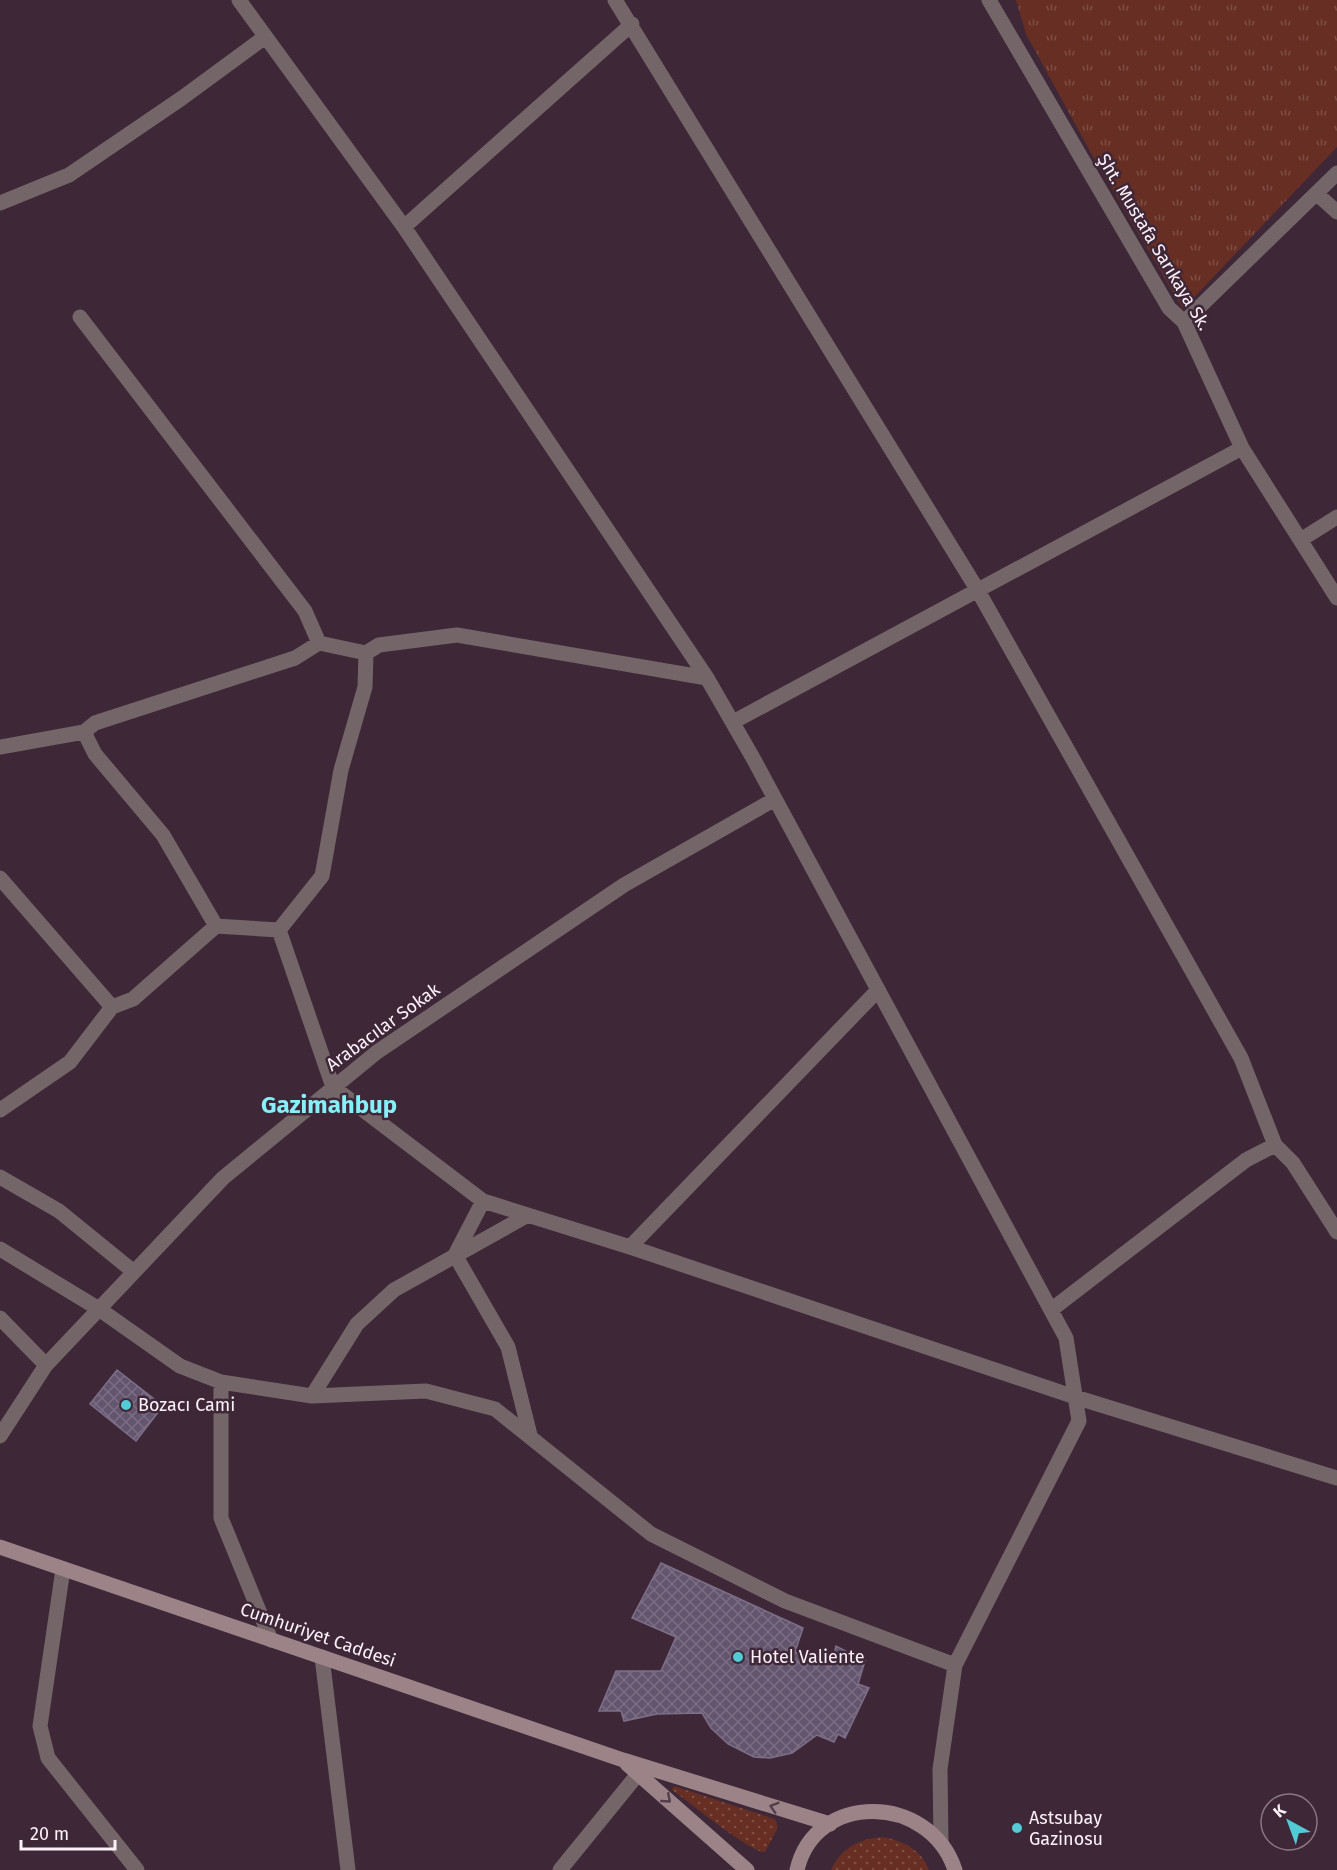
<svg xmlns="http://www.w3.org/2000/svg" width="1337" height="1870" viewBox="0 0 1337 1870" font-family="'Fira Sans',sans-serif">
<defs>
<pattern id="grass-dots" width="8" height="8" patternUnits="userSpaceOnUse" patternTransform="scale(1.5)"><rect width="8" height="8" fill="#672e23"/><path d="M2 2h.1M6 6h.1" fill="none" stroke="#7e4d44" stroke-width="1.8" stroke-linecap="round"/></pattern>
<pattern id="park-tufts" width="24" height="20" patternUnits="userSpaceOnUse" patternTransform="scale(1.5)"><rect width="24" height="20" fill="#672e23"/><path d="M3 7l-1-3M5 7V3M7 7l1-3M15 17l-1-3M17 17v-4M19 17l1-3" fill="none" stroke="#7e4d44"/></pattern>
<pattern id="building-cross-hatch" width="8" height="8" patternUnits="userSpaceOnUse" patternTransform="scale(1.5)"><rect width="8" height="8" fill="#64556e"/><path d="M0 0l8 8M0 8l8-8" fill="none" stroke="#7b6e83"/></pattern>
</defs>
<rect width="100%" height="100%" fill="#3e2737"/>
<!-- grass -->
<path fill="url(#grass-dots)" d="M674,1786l101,33 3,8 -13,25c-14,1 -77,-51 -93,-62z
M883,1837c20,4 38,12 46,33h-98c11,-23 28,-31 52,-33z"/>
<!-- park -->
<path fill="url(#park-tufts)" d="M1016,0h321v147l-154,162 -92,-156 -65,-119z"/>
<!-- building -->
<path fill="url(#building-cross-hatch)" stroke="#7e6f89" stroke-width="1.5" d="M117,1370l46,36 -27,35 -46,-37z
M661,1563l142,65 -8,24 36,15 5,-21 29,15 -7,23 11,4 -24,50 -7,-4 -4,8 -17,-7 -25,18 -22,5 -16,-1 -26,-13 -17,-16 -9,-15 -45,1 -33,7 -3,-10h-22l17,-40h45l15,-34 -44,-19z"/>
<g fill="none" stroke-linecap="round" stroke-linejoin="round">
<!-- street -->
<path stroke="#746668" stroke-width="15" d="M239,0l165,227 303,451 46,80 313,580 13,83 -124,244 -15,104 1,74
M615,0l362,589 264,469 34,87 18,18 44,69
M989,0l180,308 15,14 58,126 95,150
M1317,194l20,18
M0,203l69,-28 113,-77 83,-61
M404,227l228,-203
M80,317l225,294 14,32
M1184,322l153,-149
M1302,539l35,-22
M733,722l509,-274
M84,732l11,22 68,81 53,91
M0,747l84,-15 11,-9 200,-65 24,-15 47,10 13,-8 78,-10 250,43
M0,878l112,129
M279,930l54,157 150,114 -28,54 53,92 22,88
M0,1110l70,-48 42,-55 21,-8 83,-73 63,4 43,-54 19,-106 24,-83 1,-34
M0,1177l59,34 75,61
M483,1201l147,46 445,150 262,81
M630,1247l248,-257
M0,1249l99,60 81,57 41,16 91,14 114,-5 69,18 156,125 134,67 170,64
M1051,1310l195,-150 29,-15
M0,1318l46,47
M221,1382v136l50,122
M312,1396l45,-72 37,-34 134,-75
M0,1436l46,-71 177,-187 154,-126 247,-167 151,-86
M63,1569l-23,157 8,32 89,112
M322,1657l26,213
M560,1870l78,-96"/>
<!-- secondary -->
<path stroke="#9b8388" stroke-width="15" d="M0,1547l623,213 207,64
M627,1764l120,106
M797,1870c18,-79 133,-77 158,0"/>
</g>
<!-- one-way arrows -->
<defs><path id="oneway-chevron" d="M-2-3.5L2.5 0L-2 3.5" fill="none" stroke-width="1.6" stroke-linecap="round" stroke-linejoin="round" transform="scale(1.5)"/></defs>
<g stroke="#553e4b">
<use href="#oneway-chevron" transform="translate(667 1799) rotate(41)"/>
<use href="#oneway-chevron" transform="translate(774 1807) rotate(-163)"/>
</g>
<!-- markers -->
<g fill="#52cbd7" stroke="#3e2737" stroke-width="2">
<circle cx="126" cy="1405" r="6"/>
<circle cx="738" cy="1657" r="6"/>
<circle cx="1017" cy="1828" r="6"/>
</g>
<g text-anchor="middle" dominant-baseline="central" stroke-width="5" stroke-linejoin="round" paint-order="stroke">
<!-- street labels -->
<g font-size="18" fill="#fdf1f9" stroke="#3e2737">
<text transform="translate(1154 242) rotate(59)">Şht. Mustafa Sarıkaya Sk.</text>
<text transform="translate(383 1027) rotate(-36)">Arabacılar Sokak</text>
<text transform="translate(318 1635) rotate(19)">Cumhuriyet Caddesi</text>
</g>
<!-- poi labels -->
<g font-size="18" fill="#fdf1f9" stroke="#3e2737" text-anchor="start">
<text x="138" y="1405">Bozacı Cami</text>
<text x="750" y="1657">Hotel Valiente</text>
<text x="1029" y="1818">Astsubay<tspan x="1029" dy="21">Gazinosu</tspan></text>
</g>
<!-- district labels -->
<g font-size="24" font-weight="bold" fill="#85f0fa" stroke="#3e2737">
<text x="329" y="1105">Gazimahbup</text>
</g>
</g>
<!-- north arrow -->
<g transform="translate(1289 1822) rotate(319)"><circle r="28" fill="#3e2737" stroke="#8a7885" stroke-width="1.5"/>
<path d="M0-4.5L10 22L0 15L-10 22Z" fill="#52cbd7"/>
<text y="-9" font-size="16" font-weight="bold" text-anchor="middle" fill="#fdf1f9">K</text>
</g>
<!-- scale -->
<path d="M21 1840v9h94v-9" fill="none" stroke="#fdf1f9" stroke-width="3"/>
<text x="30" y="1840" font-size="18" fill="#fdf1f9" stroke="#3e2737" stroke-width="4.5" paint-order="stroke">20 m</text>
</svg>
